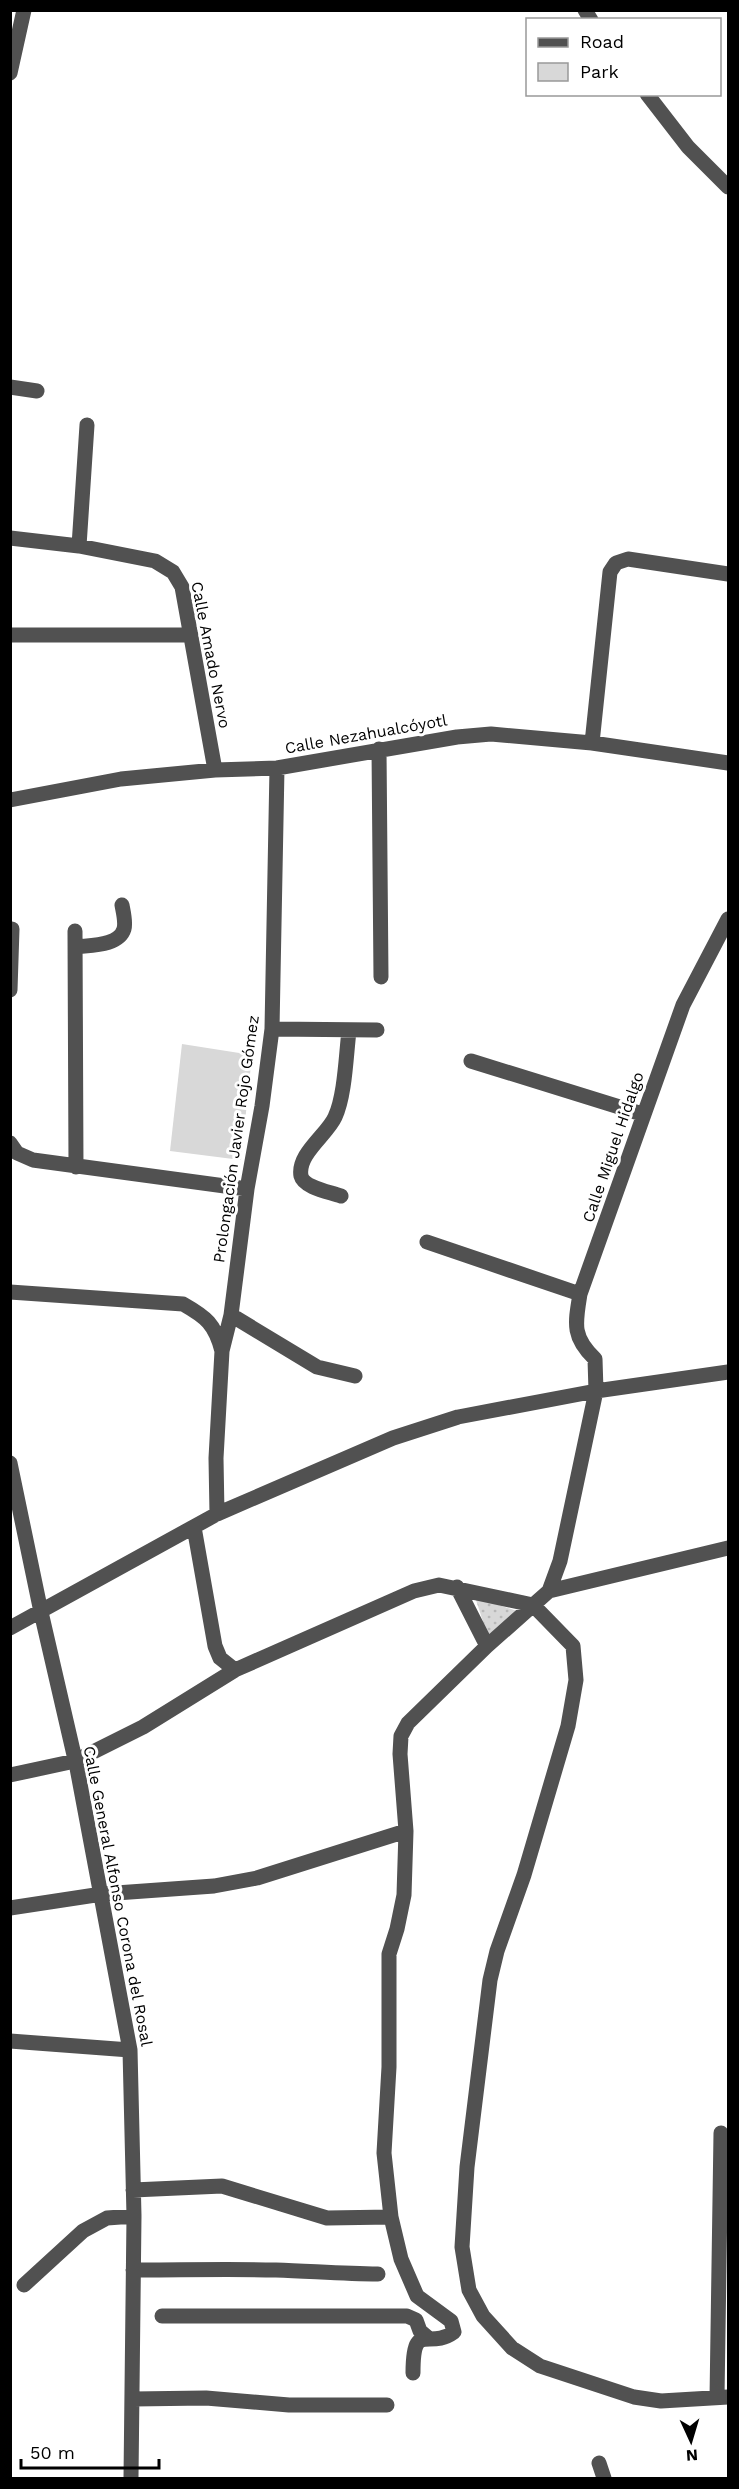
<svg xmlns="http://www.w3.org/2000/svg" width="739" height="2489" viewBox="0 0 739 2489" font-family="'Work Sans',sans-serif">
<defs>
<pattern id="park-dots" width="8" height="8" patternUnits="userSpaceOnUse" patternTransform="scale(1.5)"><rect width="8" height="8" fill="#d8d8d8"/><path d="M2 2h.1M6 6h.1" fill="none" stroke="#b8b8b8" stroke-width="1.8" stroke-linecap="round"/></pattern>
</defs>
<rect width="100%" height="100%" fill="#fff"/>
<!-- green -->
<path fill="#d8d8d8" d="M182,1044l70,11 -11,105 -71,-9z"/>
<!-- park -->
<path fill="url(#park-dots)" d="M475,1597l45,15 -31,28z"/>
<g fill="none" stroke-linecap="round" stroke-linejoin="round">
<!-- minor -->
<path stroke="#515151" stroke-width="15" d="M585,10l6,10
M10,73l14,-63
M647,94l41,53 40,40
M10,387l27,4
M10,538l69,8 76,15 18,11 9,15 33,183
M79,546l8,-121
M10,635h181
M592,743l18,-171 6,-9 12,-4 100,15
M379,749l2,228
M10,800l111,-21 94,-9 62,-2 180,-31 34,-3 101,9 136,20
M75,931l1,236
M76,947c14,-2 43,-1 48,-18 2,-7 -1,-18 -2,-24
M10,990l2,-61
M272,1029l105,1
M471,1061l171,53
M10,1143l7,10 16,7 214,29
M341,1196c-10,-4 -37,-8 -40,-20 -4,-22 26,-41 34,-59 10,-21 11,-62 14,-86
M427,1242l153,52
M10,1292l173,12c23,13 32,20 39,47
M231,1315l86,52 38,9
M10,1463l31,149 36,156 53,282 4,166 -3,262
M217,1514l-1,-56 6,-107 9,-36 16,-126 15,-83 10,-77 5,-261
M194,1527l21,119 5,12 15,12
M457,1587l30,59
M549,1591l179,-43
M10,1628l207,-114 176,-76 65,-21 138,-26 132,-19
M10,1775l65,-14 68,-34 92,-57 179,-79 25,-6 94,20 40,41 3,34 -8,46 -44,149 -27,76 -7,29 -23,187 -5,80 7,43 14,26 29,32 28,18 94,31 27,4 67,-4
M10,1908l92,-14 112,-8 43,-8 149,-47
M10,2041l120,9
M133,2190l89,-4 105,32 64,-1
M133,2270c48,0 96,-1 143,0 34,1 67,4 102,4
M24,2285l59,-54 24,-13 27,-2
M162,2316h245l9,4 4,11 7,6
M413,2373c0,-54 15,-22 41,-41l-3,-11 -34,-25 -16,-37 -10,-42 -7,-64 5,-86v-113l8,-25 7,-34 2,-64 -6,-77 1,-18 7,-13 79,-77 62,-55 11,-30 36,-170 -1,-32c-23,-22 -20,-35 -15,-65l103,-289 45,-86
M717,2398l4,-265
M133,2399l73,-1 83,7h98
M599,2463l5,15"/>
</g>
<g text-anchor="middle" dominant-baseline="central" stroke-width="6" stroke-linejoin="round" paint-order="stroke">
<!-- street labels -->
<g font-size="16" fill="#000" stroke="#fff">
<text transform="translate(211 655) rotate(79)">Calle Amado Nervo</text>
<text transform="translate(366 734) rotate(-10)">Calle Nezahualcóyotl</text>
<text transform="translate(236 1139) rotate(-82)">Prolongación Javier Rojo Gómez</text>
<text transform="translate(613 1147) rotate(-71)">Calle Miguel Hidalgo</text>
<text transform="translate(118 1896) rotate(79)">Calle General Alfonso Corona del Rosal</text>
</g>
</g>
<!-- border -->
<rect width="739" height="2489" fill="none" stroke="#000000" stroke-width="24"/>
<!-- legend -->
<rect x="526" y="18" width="195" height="78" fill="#ffffff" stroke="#999999" stroke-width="1.5"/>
<rect x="538" y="38" width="30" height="9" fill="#515151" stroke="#999999" stroke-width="1.5"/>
<text x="580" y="48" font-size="18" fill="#000000">Road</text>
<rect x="538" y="63" width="30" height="18" fill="#d8d8d8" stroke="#999999" stroke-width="1.5"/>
<text x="580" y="78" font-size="18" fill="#000000">Park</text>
<!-- north arrow -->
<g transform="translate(691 2441) rotate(176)" stroke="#ffffff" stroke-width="4.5" paint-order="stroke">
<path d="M0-4.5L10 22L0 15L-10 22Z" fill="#000000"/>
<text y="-9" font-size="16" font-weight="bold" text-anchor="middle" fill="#000000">N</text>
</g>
<!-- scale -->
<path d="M21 2459v9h138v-9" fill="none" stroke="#000000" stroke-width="3"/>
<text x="30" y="2459" font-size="18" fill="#000000" stroke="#ffffff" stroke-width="4.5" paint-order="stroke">50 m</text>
</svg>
